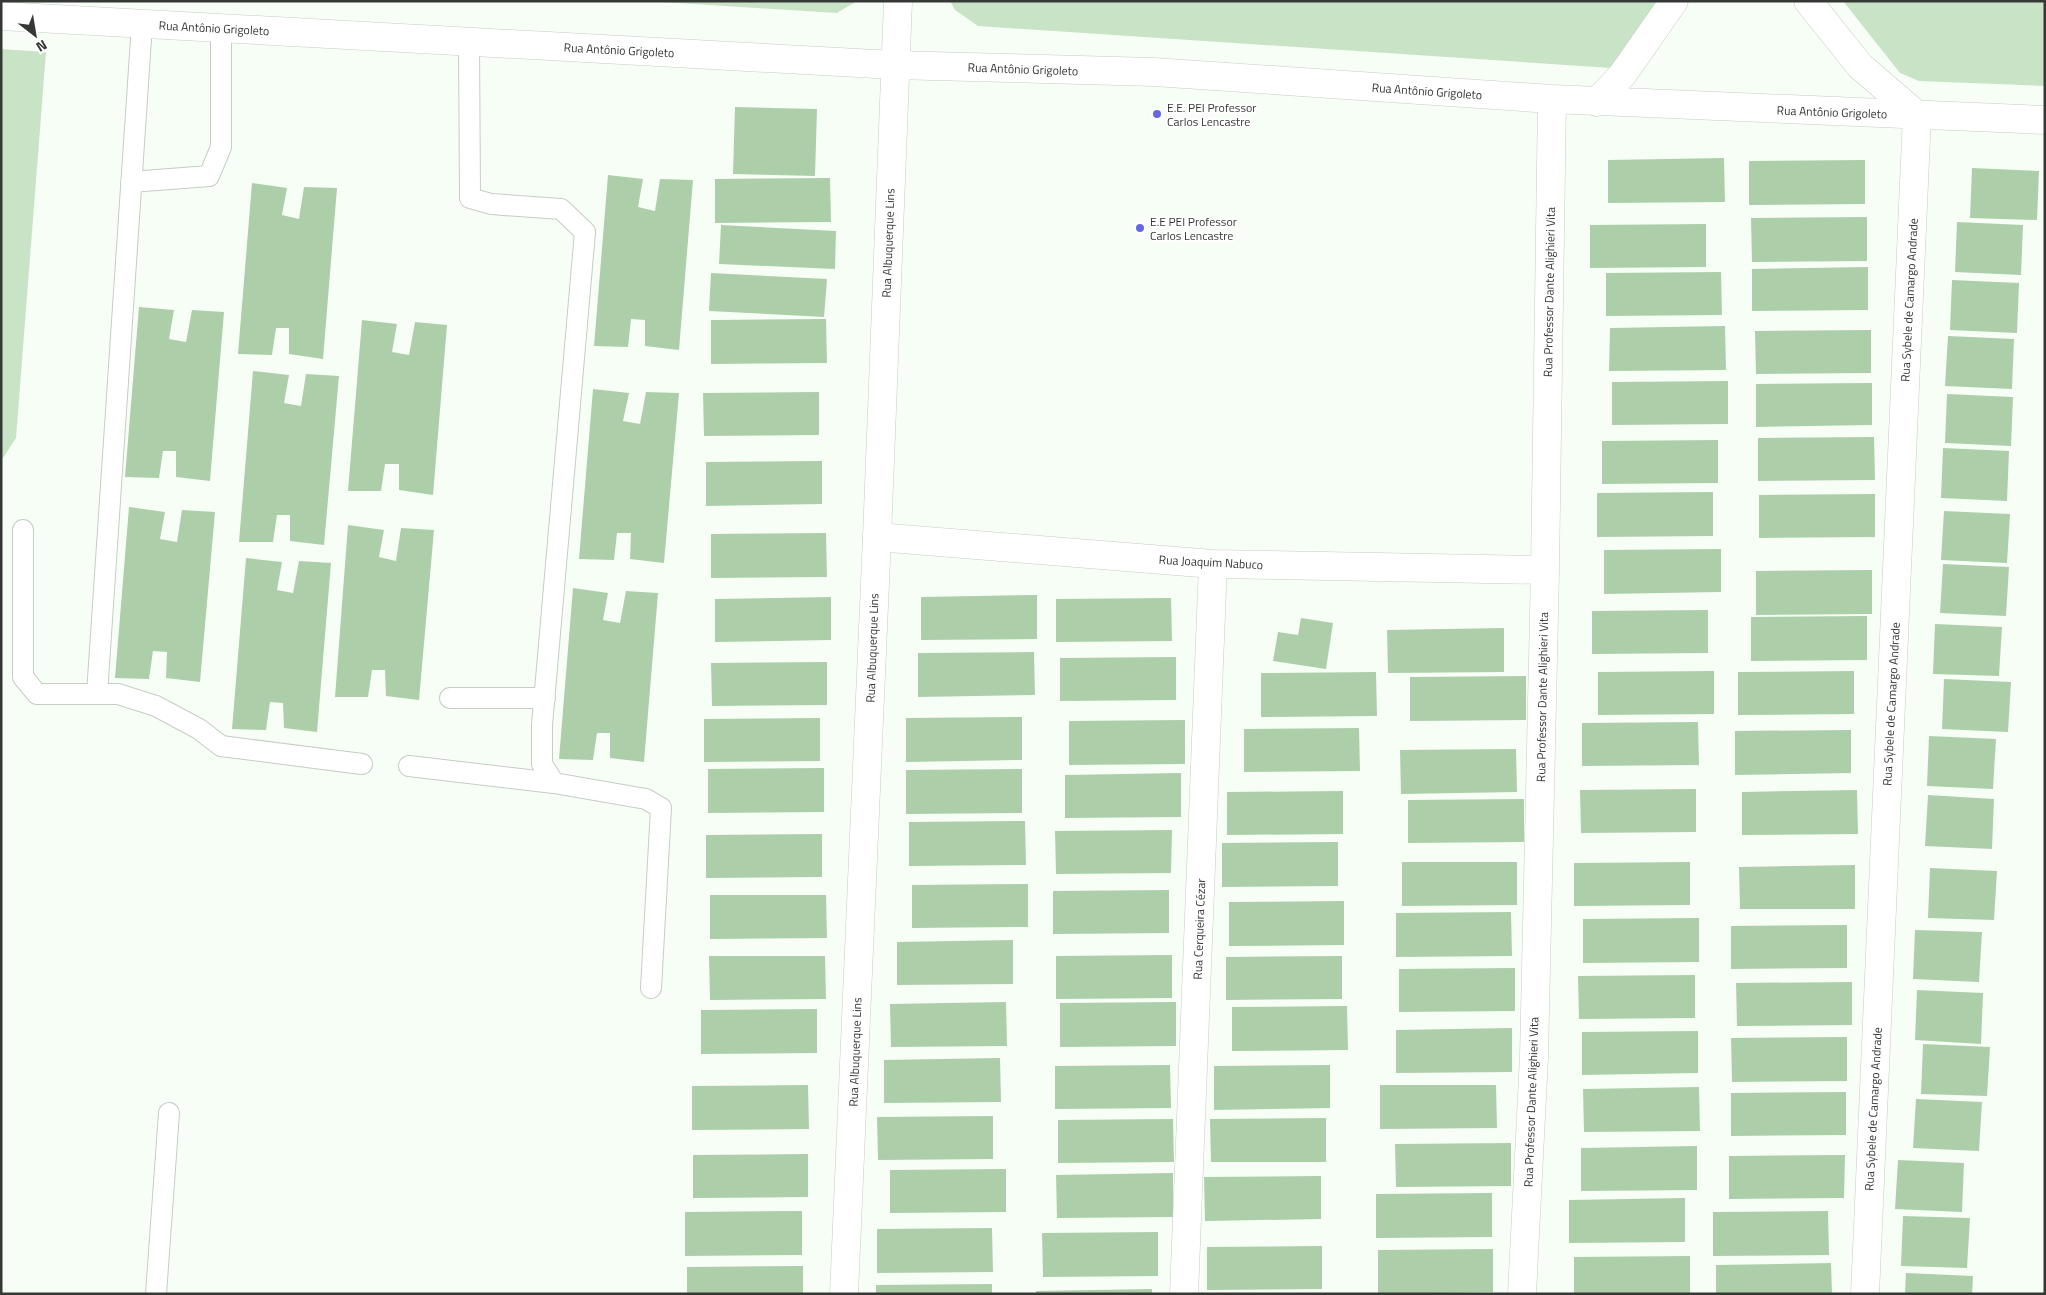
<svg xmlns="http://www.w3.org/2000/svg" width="2046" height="1295" viewBox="0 0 2046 1295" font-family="'Titillium Web',sans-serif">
<rect width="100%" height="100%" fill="#f7fef6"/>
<!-- green -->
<path fill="#c9e3c7" d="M647,1h210l-20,12z
M950,1h711l-50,67 -633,-42 -23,-16z
M1843,1h202v85l-126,-5 -19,-8z
M1,49l45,3 -30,386 -15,23z"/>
<!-- building -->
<path fill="#accfa9" d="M735,107l82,2 -2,67 -82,-2z
M1724,158l1,44 -117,1v-43z
M1865,160v44l-116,1v-44z
M1972,168l67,3 -2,49 -67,-2z
M608,175l35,4 -5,28 17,4 5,-32 33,1 -14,170 -34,-4v-26l-14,-1 -3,28 -34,-1z
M830,178l1,44 -116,1v-44z
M252,183l35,5 -5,27 17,4 5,-32 33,1 -14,171 -34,-5v-26h-13l-4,27 -34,-1z
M1867,217v44l-115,1 -1,-44z
M1957,222l66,3 -2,50 -66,-3z
M1706,224v43l-116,1v-43z
M721,225l115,6 -1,38 -116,-5z
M1868,267v43l-116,1v-42z
M1721,272l1,43 -116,1v-43z
M711,273l116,6 -3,38 -115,-6z
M1952,280l67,3 -2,50 -67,-3z
M139,307l35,3 -5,29 17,3 6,-32 32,2 -14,169 -34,-4v-26h-13l-4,27 -34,-1z
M826,319l1,44 -116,1v-44z
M362,320l35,4 -5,28 17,3 6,-33 32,3 -14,170 -34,-5v-26h-14l-4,27h-33z
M1725,326l1,44 -117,1 1,-43z
M1871,330v43l-115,1 -1,-43z
M1948,336l66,3 -2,50 -67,-3z
M253,371l36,4 -5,28 17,3 5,-32 33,2 -15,169 -34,-4v-26h-13l-4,27h-34z
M1728,381v43l-116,1v-43z
M1872,383v42l-116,2v-43z
M593,389l36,4 -6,28 17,3 6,-32 33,1 -15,170 -34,-4 1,-26h-14l-3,27 -35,-1z
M819,392v43l-115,1 -1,-43z
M1947,394l66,3 -2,49 -66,-3z
M1874,437l1,43 -117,1v-43z
M1718,440v43l-116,1v-43z
M1943,448l66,3 -2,50 -66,-3z
M822,461v43l-116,2v-44z
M1713,492v44l-116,1v-44z
M1875,494v43l-116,1v-43z
M129,507l36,5 -5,27 17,3 5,-32 33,2 -15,170 -34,-4 1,-26 -14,-1 -4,28 -34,-1z
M1944,511l66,3 -3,49 -66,-3z
M348,525l36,5 -5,27 17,4 5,-33 33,2 -15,170 -33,-4 -1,-26h-13l-4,27h-33z
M826,533l1,44 -116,1v-44z
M1721,549v43l-117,2v-44z
M246,558l36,4 -5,28 16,3 6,-32 32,2 -14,169 -33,-4 -1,-25 -13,-1 -4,28 -34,-1z
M1943,564l66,3 -3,49 -66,-3z
M1872,570v44l-116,1v-44z
M573,588l35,5 -5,27 17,3 6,-32 32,2 -14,169 -34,-4v-25h-13l-4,27 -34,-1z
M1037,595v44l-116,1v-43z
M831,597v43l-116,2v-43z
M1171,598l1,43 -116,1v-43z
M1708,610v43l-116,1v-43z
M1867,616v44l-116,1v-44z
M1301,618l32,5 -7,46 -53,-8 5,-29 20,3z
M1935,624l67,3 -3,49 -66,-2z
M1504,628v44l-116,1 -1,-43z
M1034,652l1,43 -117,2v-44z
M1176,657v43l-116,1v-43z
M827,662v43l-115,1 -1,-43z
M1714,671v43l-116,1v-43z
M1854,671v43l-116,1v-43z
M1376,672l1,44 -116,1v-44z
M1526,676v44l-116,1v-44z
M1944,679l67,3 -3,50 -66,-3z
M1022,717v43l-116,2v-44z
M820,718v43l-116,1v-43z
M1185,720v44l-116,1v-44z
M1698,722l1,43 -117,1v-43z
M1359,728l1,43 -116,1v-43z
M1851,730v43l-116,2v-44z
M1929,736l67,3 -3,50 -66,-3z
M1516,749l1,43 -116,2 -1,-44z
M824,768v44l-116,1v-44z
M1022,769v44l-116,1v-44z
M1181,773v44l-116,1v-43z
M1696,789v43l-115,1 -1,-43z
M1857,790l1,44 -116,1v-43z
M1343,791v43l-116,1v-43z
M1928,795l66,4 -2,50 -67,-3z
M1524,799v43l-116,1v-43z
M1025,821l1,44 -117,1v-44z
M1172,830l-1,43 -115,1 -1,-43z
M822,834v43l-116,1v-43z
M1338,842v44l-116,1v-44z
M1402,862h115v43l-115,1z
M1690,862v43l-116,1v-43z
M1855,865v44h-115l-1,-42z
M1930,868l67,3 -3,49 -66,-2z
M1028,884v43l-116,1v-43z
M1169,890v43l-116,1v-43z
M710,895h116l1,43 -117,1z
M1344,901v44l-115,1v-44z
M1511,912l1,44 -116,1v-44z
M1699,918v44l-116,1v-44z
M1847,925v43l-116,1v-43z
M1915,930l67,2 -3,50 -66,-3z
M1013,940v44l-116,1v-43z
M1172,955v43l-116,1v-43z
M709,956h116l1,43 -116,1z
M1342,956v43l-116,1v-43z
M1515,968v43l-116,1v-43z
M1695,975v43l-116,1 -1,-43z
M1852,982v43l-115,1 -1,-43z
M1917,990l66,3 -2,51 -66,-4z
M1006,1002l1,44 -116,1 -1,-43z
M1176,1002v44l-116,1v-44z
M1347,1006l1,44 -116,1v-44z
M817,1009v44l-116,1v-44z
M1512,1028v44l-116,1v-43z
M1698,1031v42l-116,2v-43z
M1847,1037v44l-115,1 -1,-44z
M1923,1044l67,3 -3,49 -66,-2z
M1000,1058l1,44 -117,1v-43z
M1170,1065l1,43 -116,1v-43z
M1330,1065v43l-116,2v-44z
M808,1085l1,44 -117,1v-44z
M1380,1085h116l1,43 -117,1z
M1699,1087l1,44 -116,1 -1,-43z
M1846,1092v43l-115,1v-43z
M1916,1099l66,3 -3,49 -66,-3z
M993,1116v43l-115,1 -1,-43z
M1326,1118v44h-115l-1,-43z
M1173,1119l1,43 -116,1v-43z
M1511,1143v43l-115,1 -1,-43z
M1697,1146v44l-116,1v-43z
M808,1154v43l-115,1v-43z
M1845,1155l-1,43 -115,1v-43z
M1898,1160l66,3 -2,49 -67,-3z
M1006,1169v43l-116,1v-43z
M1173,1173v44l-116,1 -1,-43z
M1321,1176v43l-116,2 -1,-44z
M1492,1193v44l-116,1v-44z
M1685,1198v44l-116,1v-43z
M802,1211v44l-117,1v-44z
M1828,1211l1,44 -116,1v-44z
M1903,1216l67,2 -3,50 -66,-2z
M992,1228l1,44 -116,1v-44z
M1158,1232v44l-115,1 -1,-44z
M1322,1246v43l-115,1v-43z
M1493,1249v43l-115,2v-44z
M1690,1256v38h-116v-37z
M1831,1263l1,31h-116v-29z
M803,1266v28h-116v-27z
M1906,1273l67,3 -1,18h-67z
M992,1284v10h-116v-9z
M1152,1289v5h-116v-3z"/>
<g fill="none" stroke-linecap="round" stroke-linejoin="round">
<!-- service casing -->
<g stroke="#c6cdc6" stroke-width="22">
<path id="service" d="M469,42l1,156 21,6 70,5 24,23 -43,493v39l12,19 92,16 15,9 -10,180
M131,182l78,-6 12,-29v-119
M23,530v147l14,17h81l38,12 43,23 22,17 141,18
M97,694l45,-670
M450,698h95
M409,766l145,17
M156,1294l13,-181"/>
</g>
<!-- minor casing -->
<g stroke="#c6cdc6" stroke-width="29">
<path id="minor" d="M1808,1l52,65 57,49 -52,1179
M1,16l893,49 260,7 398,27 493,21
M1597,102l26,-28 51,-73
M877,537l336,27 332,6
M1184,1294l29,-730
M1522,1294l12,-237 11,-487 7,-471"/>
</g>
<!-- tertiary casing -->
<g stroke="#c6cdc6" stroke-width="29">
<path id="tertiary" d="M844,1294l33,-757 21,-536"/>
</g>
<!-- service -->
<use href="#service" stroke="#fff" stroke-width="20"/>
<!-- minor -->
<use href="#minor" stroke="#fff" stroke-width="28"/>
<!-- tertiary -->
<use href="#tertiary" stroke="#fff" stroke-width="28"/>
</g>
<!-- markers -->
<g fill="#6367e0" stroke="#fff" stroke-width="2">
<circle cx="1157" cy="114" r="5"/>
<circle cx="1140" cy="228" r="5"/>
</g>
<g text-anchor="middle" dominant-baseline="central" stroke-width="4" stroke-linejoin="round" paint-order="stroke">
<!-- street labels -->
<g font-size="12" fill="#353835" stroke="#fff">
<text transform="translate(214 28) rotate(3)">Rua Antônio Grigoleto</text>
<text transform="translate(619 50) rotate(3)">Rua Antônio Grigoleto</text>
<text transform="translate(1023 69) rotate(2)">Rua Antônio Grigoleto</text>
<text transform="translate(1427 91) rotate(4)">Rua Antônio Grigoleto</text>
<text transform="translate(1832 112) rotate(2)">Rua Antônio Grigoleto</text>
<text transform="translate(888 243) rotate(-88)">Rua Albuquerque Lins</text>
<text transform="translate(1549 292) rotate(-89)">Rua Professor Dante Alighieri Vita</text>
<text transform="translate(1909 300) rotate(-87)">Rua Sybele de Camargo Andrade</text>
<text transform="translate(1211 562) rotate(3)">Rua Joaquim Nabuco</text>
<text transform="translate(872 648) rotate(-88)">Rua Albuquerque Lins</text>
<text transform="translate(1542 697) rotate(-89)">Rua Professor Dante Alighieri Vita</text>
<text transform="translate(1891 704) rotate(-87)">Rua Sybele de Camargo Andrade</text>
<text transform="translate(1199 929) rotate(-88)">Rua Cerqueira Cézar</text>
<text transform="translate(855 1052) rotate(-88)">Rua Albuquerque Lins</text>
<text transform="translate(1531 1102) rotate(-88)">Rua Professor Dante Alighieri Vita</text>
<text transform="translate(1873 1109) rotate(-87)">Rua Sybele de Camargo Andrade</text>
</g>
<!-- poi labels -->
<g font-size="12" fill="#353835" stroke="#fff" text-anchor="start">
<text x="1167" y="107">E.E. PEI Professor<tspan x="1167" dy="14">Carlos Lencastre</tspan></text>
<text x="1150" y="221">E.E PEI Professor<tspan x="1150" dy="14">Carlos Lencastre</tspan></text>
</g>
</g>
<!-- border -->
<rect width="2046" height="1295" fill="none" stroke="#353835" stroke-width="5"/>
<!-- north arrow -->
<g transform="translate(35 35) rotate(149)" stroke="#ffffff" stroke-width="4" paint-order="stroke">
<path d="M0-4L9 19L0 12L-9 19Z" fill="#353835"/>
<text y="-8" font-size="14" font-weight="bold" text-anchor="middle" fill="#353835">N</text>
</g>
</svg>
